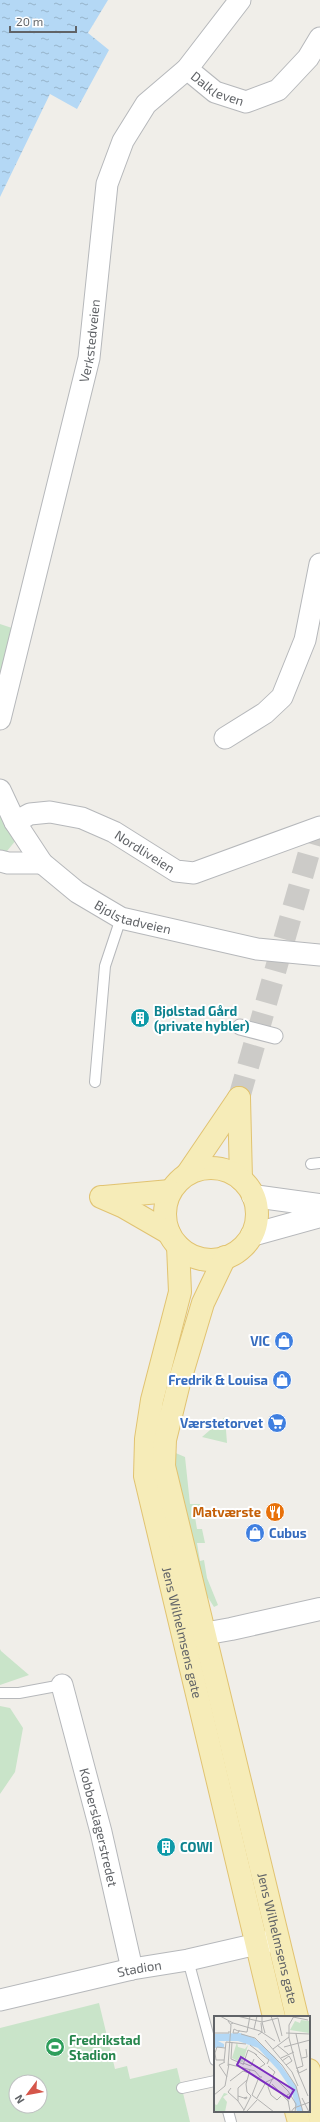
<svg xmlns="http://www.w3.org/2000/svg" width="320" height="2122" viewBox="0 0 320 2122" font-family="'Exo 2',sans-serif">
<defs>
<pattern id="water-ripples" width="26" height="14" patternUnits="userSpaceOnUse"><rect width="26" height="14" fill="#b4d8f5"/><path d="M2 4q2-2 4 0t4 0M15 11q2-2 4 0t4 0" fill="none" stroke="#96b3ca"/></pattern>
</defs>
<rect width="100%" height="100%" fill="#f0eee9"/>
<!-- green -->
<path fill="#c9e4c9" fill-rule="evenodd" d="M0,624l15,5 -15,59z
M0,808l16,32 -13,16 -3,-1z
M225,1417l2,26 -25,-6z
M171,1451l14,6 5,47h10l2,11 -7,2 2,12h5l3,14h-8l3,18 4,-1 3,18 11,27 -4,2 -10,-16z
M0,1649l1,2 28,24 -29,10z
M0,1706l10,2 13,20 -8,44 -15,22z
M99,2003l16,66 12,-3 3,13 47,-11 13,54h-190v-94zM16,2082h24v24h-24z"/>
<!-- water -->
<path fill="url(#water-ripples)" d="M0,0h108l-20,33 21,17 -32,59 -27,-15 -50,103z"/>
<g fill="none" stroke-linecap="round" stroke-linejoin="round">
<!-- primary-tunnel -->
<path stroke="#cccbc8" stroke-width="22" stroke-dasharray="22 11" stroke-linecap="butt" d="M239,1098l81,-284"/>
<!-- service casing -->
<g stroke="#b6b8bb" stroke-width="12">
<path id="service" d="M95,1082l10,-116 16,-48
M311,1164l9,-1
M0,1693h19l43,-8
M188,1960l27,100
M182,2088l33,-7
M228,2111l3,11"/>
</g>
<!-- pedestrian casing -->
<g stroke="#b6b8bb" stroke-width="17">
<path id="pedestrian" d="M240,1027l35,9"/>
</g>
<!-- minor casing -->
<g stroke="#b6b8bb" stroke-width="23">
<g id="minor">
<path id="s1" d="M187,69l28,23 31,10 32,-12 30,-32 12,-20"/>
<path id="s2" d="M0,719l89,-361 18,-174 16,-43 23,-37 41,-35 53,-69"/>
<path d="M225,738l40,-25 17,-16 23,-57 15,-76"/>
<path id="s3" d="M0,790l15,32 27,41 35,29 44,26 136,31 63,6"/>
<path id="s4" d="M15,822l15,-8 20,-2 32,6 32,14 62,39 18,2 126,-46"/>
<path d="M0,861l8,2h34"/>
<path id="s5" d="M62,1685l39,147 31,137"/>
<path id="s6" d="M0,2000l132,-31 56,-9 86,-20"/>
</g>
</g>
<!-- tertiary casing -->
<g stroke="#b6b8bb" stroke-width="24">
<path id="tertiary" d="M253,1196l67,9
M252,1235l68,-19
M186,1637l45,-8 89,-20"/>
</g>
<!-- primary casing -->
<g stroke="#e1c371" stroke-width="24">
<g id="primary">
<path d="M239,1098l2,81"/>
<circle cx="211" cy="1214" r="46"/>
<path d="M188,1173l51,-75"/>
<path d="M101,1197l23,10 45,26"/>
<path d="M104,1197l66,-6"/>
<path id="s7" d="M178,1246l2,46 -28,108 -6,39 -1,37 129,541"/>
<path id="s8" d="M225,1257l-22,46 -24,80 -14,57 -1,26 133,551"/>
<path d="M309,2070l11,47"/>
<path d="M296,2111l3,11"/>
</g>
</g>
<!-- service -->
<use href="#service" stroke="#fff" stroke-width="10"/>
<!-- pedestrian -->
<use href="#pedestrian" stroke="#fff" stroke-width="15"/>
<!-- minor -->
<use href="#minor" stroke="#fff" stroke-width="21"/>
<!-- tertiary -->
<use href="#tertiary" stroke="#fff" stroke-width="22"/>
<!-- primary -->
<use href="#primary" stroke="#f6ecb8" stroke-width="22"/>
</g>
<!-- icons -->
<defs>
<g id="building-disc" transform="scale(1)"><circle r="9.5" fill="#0f9aa8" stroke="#fff"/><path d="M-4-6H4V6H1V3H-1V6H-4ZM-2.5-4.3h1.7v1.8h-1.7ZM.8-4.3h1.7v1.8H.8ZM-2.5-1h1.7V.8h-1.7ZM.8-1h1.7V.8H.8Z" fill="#fff"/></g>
<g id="shop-disc" transform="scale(1)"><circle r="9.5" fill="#3f7fe0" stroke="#fff"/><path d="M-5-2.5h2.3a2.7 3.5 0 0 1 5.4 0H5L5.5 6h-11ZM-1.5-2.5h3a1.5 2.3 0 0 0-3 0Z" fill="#fff"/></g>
<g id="supermarket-disc" transform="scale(1)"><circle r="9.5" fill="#3f7fe0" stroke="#fff"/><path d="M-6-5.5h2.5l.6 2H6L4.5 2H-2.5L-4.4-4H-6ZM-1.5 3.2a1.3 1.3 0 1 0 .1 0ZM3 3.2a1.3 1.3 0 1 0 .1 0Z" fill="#fff"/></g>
<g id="restaurant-disc" transform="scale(1)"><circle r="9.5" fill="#e8710a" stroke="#fff"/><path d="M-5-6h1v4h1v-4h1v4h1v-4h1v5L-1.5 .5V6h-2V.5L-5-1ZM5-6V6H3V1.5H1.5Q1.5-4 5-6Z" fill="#fff"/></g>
<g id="stadium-disc" transform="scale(1)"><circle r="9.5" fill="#2e9e5b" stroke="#fff"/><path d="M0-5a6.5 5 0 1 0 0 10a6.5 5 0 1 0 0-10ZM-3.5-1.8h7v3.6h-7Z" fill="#fff"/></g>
</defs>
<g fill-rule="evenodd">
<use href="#building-disc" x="140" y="1018"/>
<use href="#shop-disc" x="284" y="1341"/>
<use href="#shop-disc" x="282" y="1380"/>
<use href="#supermarket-disc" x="277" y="1423"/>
<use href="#restaurant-disc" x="275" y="1512"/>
<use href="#shop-disc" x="255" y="1533"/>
<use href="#building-disc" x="166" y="1847"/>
<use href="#stadium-disc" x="55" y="2047"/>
</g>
<g text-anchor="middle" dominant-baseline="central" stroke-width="4" stroke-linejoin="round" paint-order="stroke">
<!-- street labels -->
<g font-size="13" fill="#606367" stroke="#fff">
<text stroke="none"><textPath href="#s1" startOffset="37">Dalkleven</textPath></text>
<text stroke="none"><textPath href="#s2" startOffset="389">Verkstedveien</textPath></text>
<text stroke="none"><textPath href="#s4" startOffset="141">Nordliveien</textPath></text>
<text stroke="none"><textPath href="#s3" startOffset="192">Bjølstadveien</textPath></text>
<text stroke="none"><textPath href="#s7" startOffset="395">Jens Wilhelmsens gate</textPath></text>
<text stroke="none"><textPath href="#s5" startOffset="147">Kobberslagerstredet</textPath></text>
<text stroke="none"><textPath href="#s8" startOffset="705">Jens Wilhelmsens gate</textPath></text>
<text stroke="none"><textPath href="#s6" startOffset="143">Stadion</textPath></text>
</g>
<!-- culture labels -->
<g font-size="13" font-weight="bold" fill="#0d838f" stroke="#fff" text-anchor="start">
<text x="154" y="1011">Bjølstad Gård<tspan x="154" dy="15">(private hybler)</tspan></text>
<text x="180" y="1847">COWI</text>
</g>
<!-- shop labels -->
<g font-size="13" font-weight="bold" fill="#366cbe" stroke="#fff" text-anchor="end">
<text x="270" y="1341">VIC</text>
<text x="268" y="1380">Fredrik &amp; Louisa</text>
<text x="263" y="1423">Værstetorvet</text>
<text x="269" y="1533" text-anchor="start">Cubus</text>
</g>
<!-- food labels -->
<g font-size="13" font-weight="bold" fill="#c56008" stroke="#fff" text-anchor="end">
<text x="261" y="1512">Matværste</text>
</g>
<!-- leisure labels -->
<g font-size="13" font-weight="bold" fill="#27864d" stroke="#fff" text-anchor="start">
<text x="69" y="2040">Fredrikstad<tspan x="69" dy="15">Stadion</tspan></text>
</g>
</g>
<!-- overview -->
<g transform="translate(214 2016)">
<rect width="96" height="96" fill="#f0eee9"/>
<path d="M23,26l1,5 7,2 3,-4 -5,17h-3l-8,-4z" fill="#c9e4c9"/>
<path d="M10,77l4,1 -5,3 4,5 -2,10h-11v-8l3,1z" fill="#c9e4c9"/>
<path d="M87,4l8,1v12l-19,-3 5,-9 5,2z" fill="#c9e4c9"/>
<path d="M26,17l14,5 21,19 21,29 7,26h-6l-6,-23 -13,-19 -20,-22 -20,-7h-20l6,3v3l-10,1v-14z" fill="#b4d8f5"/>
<path fill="none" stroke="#b4d8f5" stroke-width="2" d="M0,23h14M17,23h14l22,12M57,39l26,39M84,81l2,15"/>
<path fill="none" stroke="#b2b2b1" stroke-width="1" d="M6,0l13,7 -2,1M23,0l25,6 3,11M48,0v6l16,-4 4,18M57,0l9,26M80,0l-5,9v13l8,31M79,1l15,3M19,7l27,8 15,10M40,13l3,-13M25,14v1l-1,2h-5l1,-4 4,2h2l6,1h1l3,-16M0,17h15v-2M72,17l24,1M27,18l14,4 27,27 14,21 7,26M82,18l7,32M44,19l4,-3 -1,-9M51,24l27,32M18,26l-1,17 12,5M36,29l19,15 -2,4M63,29l11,9M70,31l26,-7M59,33l16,-12M43,39l-3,-2 11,11 -6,4 -2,-2M67,42l13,-6M88,42l5,-1 -1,-8M10,44h-8l-1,-7 2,-6 8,1M68,45l7,-5 3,5 -6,4M10,46l2,-20 20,2M11,46l-6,3 8,12M29,47l8,3 3,-7M14,48l27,7 5,6h2M29,49l5,-15 6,3M14,50l3,-41 -3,-4M54,50l7,6 -3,5M89,50l-6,2 2,5 8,-4M36,54l-4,14 1,8 4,4M83,54l11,26M78,56l6,14M59,62l-5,9 3,8 6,5 4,-4M16,65l13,-10 6,2M58,68l17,18M17,72l-3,4 10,9M75,78l-2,1 3,16M0,79l11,-9 4,-22M38,79l22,17M38,79l7,-18M24,80l6,2 2,1 1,-2 -3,1M43,82l9,-16 9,-4 13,13 8,13 -1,8M88,82l7,14M30,94l-6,-9v-13l9,-8M33,95l10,-11M29,96l8,-16M77,96l3,-4 16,-6"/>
<path fill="#7b2cbf" fill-opacity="0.15" stroke="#7b2cbf" stroke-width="2" d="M27,41l53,33 -5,8 -52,-33z"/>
<rect width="96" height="96" fill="none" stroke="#606367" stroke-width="2"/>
</g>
<!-- north arrow -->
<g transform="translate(28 2094) rotate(238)"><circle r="19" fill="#ffffff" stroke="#bfc1c2"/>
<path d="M0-3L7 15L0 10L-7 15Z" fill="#d5564a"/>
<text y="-6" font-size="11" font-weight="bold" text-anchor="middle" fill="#606367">N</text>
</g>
<!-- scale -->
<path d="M10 26v6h66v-6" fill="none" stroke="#606367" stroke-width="2"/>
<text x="16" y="26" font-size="12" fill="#606367" stroke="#ffffff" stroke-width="3" paint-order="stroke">20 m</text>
</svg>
